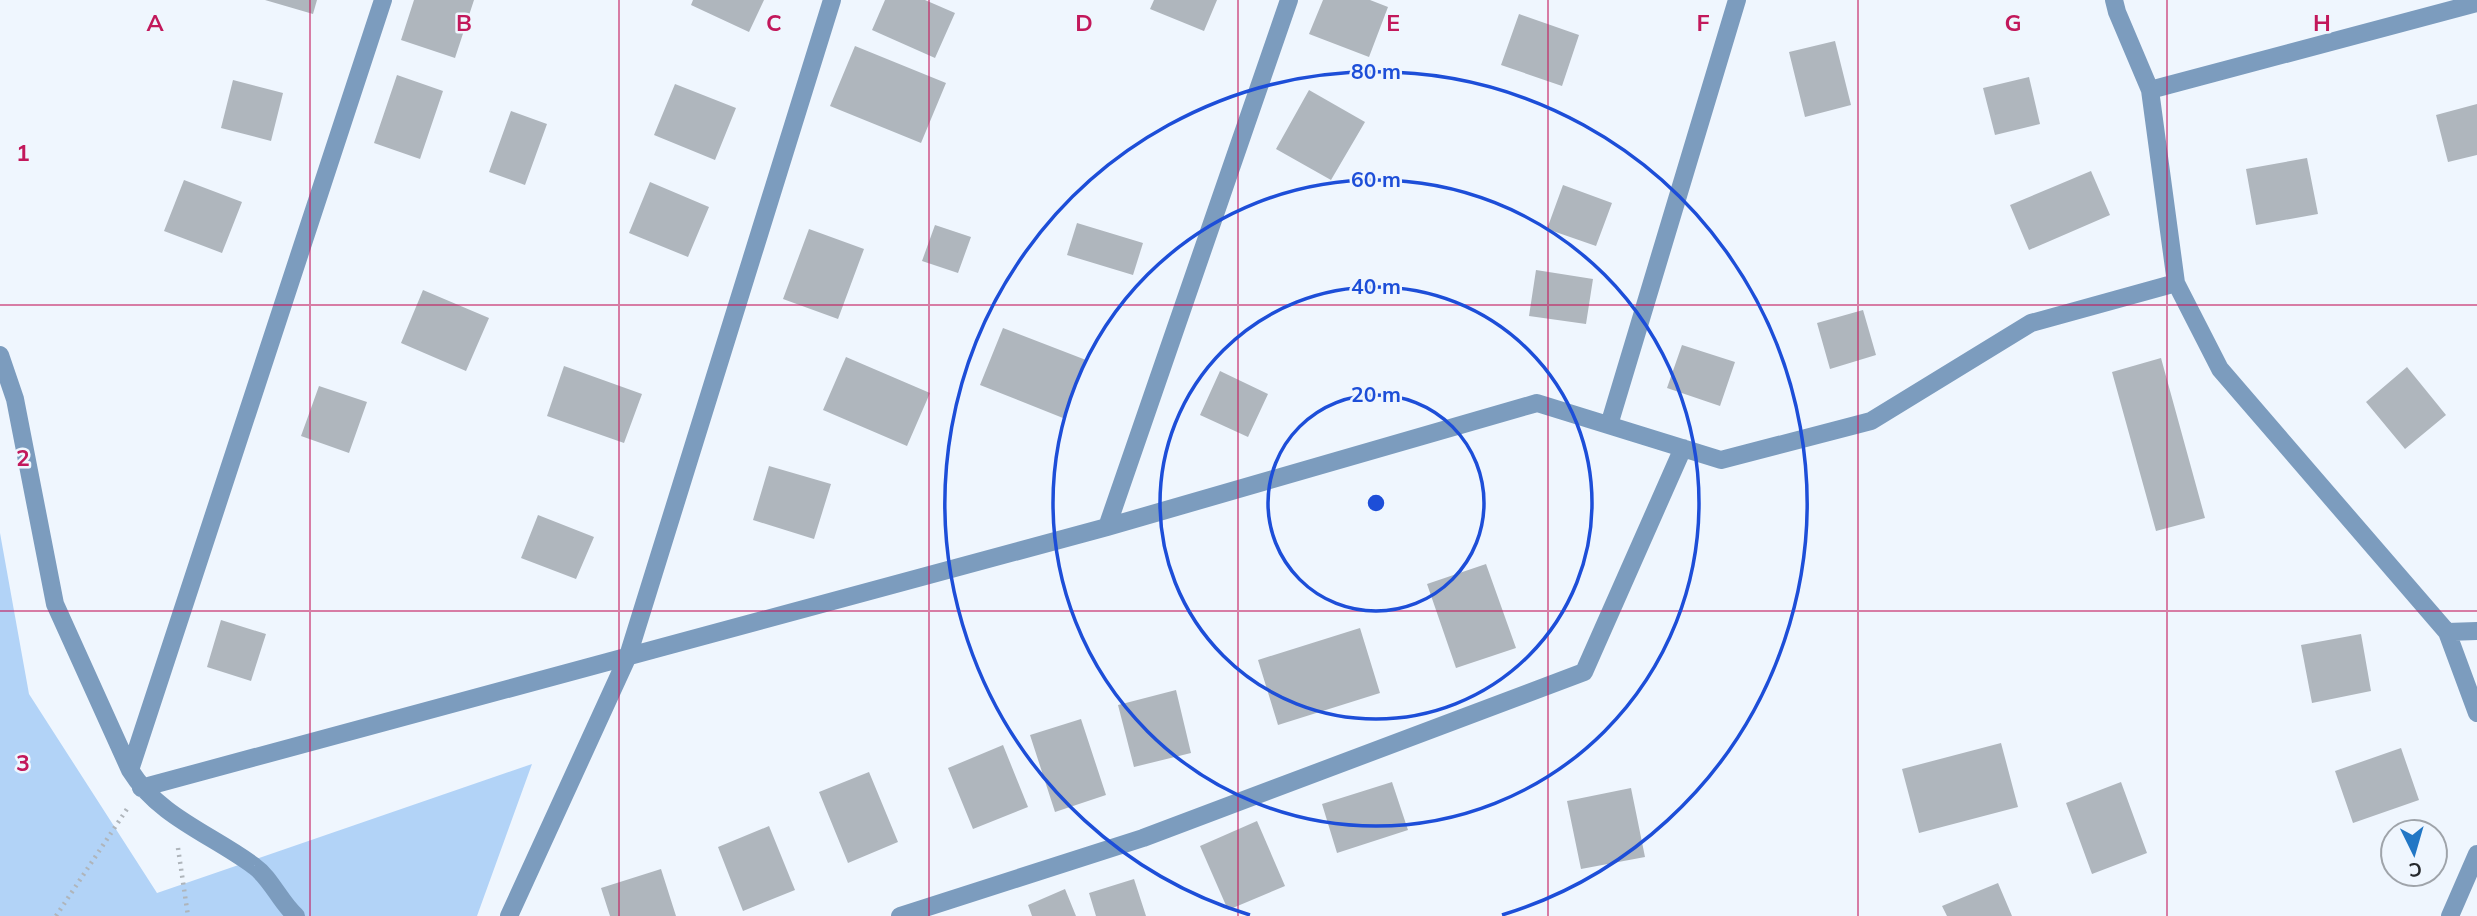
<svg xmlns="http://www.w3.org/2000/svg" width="2477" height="916" viewBox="0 0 2477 916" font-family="Mulish,sans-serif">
<rect width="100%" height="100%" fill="#eff6fe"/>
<!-- green -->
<path fill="#b2d3f7" d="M0,533l29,161 128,199 375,-129 -55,152h-477z"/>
<!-- building -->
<path fill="#afb6bd" d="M265,0h52l-4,14z
M414,0h60l-19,58 -54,-18z
M693,0h71l-15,32 -58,-27z
M885,0h40l30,13 -20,45 -63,-28z
M1154,0h63l-13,31 -54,-22z
M1323,0h47l18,7 -19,50 -60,-23z
M1519,14l60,21 -17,51 -61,-21z
M1835,41l16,64 -46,12 -16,-65z
M855,46l91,37 -25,60 -91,-37z
M397,75l46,16 -23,68 -46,-16z
M2029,77l11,47 -45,11 -12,-47z
M233,80l50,13 -12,48 -50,-13z
M675,84l61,24 -21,52 -61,-25z
M1309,90l56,32 -34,58 -55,-31z
M2477,104v51l-29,7 -12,-47z
M511,111l36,13 -22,61 -36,-13z
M2307,158l11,56 -62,11 -10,-56z
M2091,171l19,44 -81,35 -19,-45z
M184,180l58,22 -20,51 -58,-22z
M650,182l59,25 -21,50 -59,-24z
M1563,185l49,18 -16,43 -49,-17z
M1077,223l66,20 -10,32 -66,-20z
M935,225l36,12 -13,36 -36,-12z
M809,229l55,20 -26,70 -55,-20z
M1536,270l57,9 -7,45 -57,-8z
M423,290l66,28 -23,53 -65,-28z
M1863,310l13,45 -46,14 -13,-46z
M1003,328l83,32 -23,58 -83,-33z
M1682,345l53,17 -15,44 -53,-18z
M846,357l84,36 -23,53 -84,-36z
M2161,358l44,160 -49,13 -44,-159z
M564,366l78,28 -18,49 -77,-27z
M2407,367l39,48 -41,34 -39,-47z
M1220,371l48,23 -20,43 -48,-22z
M319,386l48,16 -18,51 -48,-17z
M769,466l62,18 -17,55 -61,-19z
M538,515l56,22 -18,42 -55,-21z
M1486,564l30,84 -60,20 -29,-84z
M221,620l45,14 -15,47 -44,-14z
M1360,628l20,65 -102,32 -20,-65z
M2361,634l10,57 -59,12 -11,-58z
M1176,690l15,63 -57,14 -16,-62z
M1081,719l25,76 -51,17 -25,-77z
M2001,743l17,64 -99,26 -17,-64z
M1003,745l25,62 -55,22 -25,-61z
M2401,748l18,52 -66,23 -18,-52z
M869,772l29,70 -50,21 -29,-71z
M1392,782l16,48 -71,23 -15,-49z
M2121,782l26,71 -55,21 -26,-71z
M1631,788l14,69 -64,12 -14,-68z
M1257,821l28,65 -57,24 -28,-64z
M769,826l26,64 -52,21 -25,-64z
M661,869l15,47h-66l-9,-28z
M1134,879l12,37h-50l-7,-23z
M1998,883l14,33h-65l-5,-10z
M1065,889l11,27h-44l-4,-11z"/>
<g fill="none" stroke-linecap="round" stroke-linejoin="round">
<!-- path -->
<path stroke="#afb5bb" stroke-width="4.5" stroke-dasharray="2 5" stroke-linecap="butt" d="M178,848l10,68
M56,916l71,-107"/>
<!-- minor -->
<path stroke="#7c9cbe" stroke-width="18" d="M2114,0l3,12 33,78 26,193
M2150,90l327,-87
M0,355l15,44 40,205 75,166c29,47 81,64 124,96 17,12 26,36 42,50
M1609,425l128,-425
M1107,527l182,-527
M2447,632l30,-1
M130,770l253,-770
M141,788l966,-261 430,-124 184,57 150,-39 160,-98 145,-40 44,86 227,263 30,81
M509,916l119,-260 204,-656
M900,916l243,-78 441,-166 99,-224
M2450,916l27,-62"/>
</g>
<!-- grid -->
<path fill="none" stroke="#c2185b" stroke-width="2" stroke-opacity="0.55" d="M310,0v916M619,0v916M929,0v916M1238,0v916M1548,0v916M1858,0v916M2167,0v916M0,305h2477M0,611h2477"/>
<!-- distance rings -->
<g fill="none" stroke="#1d4ed8" stroke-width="3.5">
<circle cx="1376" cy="503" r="108"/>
<circle cx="1376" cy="503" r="216"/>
<circle cx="1376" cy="503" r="323"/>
<path d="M1250 915A431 431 0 1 1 1502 915"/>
</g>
<g font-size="23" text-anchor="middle" font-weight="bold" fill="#c2185b" stroke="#eff6fe" stroke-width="5" stroke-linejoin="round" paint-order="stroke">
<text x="155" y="31">A</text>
<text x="464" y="31">B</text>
<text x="774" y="31">C</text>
<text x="1084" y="31">D</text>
<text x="1393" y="31">E</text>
<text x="1703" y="31">F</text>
<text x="2013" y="31">G</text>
<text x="2322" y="31">H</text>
<text x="23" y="161">1</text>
<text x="23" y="466">2</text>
<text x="23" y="771">3</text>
</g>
<circle cx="1376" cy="503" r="10" fill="#1d4ed8" stroke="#eff6fe" stroke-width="3.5"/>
<g font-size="21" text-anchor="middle" font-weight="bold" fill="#1d4ed8" stroke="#eff6fe" stroke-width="5" stroke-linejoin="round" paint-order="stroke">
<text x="1376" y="79">80 m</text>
<text x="1376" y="187">60 m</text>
<text x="1376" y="294">40 m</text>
<text x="1376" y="402">20 m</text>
</g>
<!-- north arrow -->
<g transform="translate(2414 853) rotate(175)"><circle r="33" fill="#eff6fe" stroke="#9fa4aa" stroke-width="2"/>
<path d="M0-5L12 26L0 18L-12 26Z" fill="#2277c5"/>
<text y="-10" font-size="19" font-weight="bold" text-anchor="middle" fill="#272a2d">С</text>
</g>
</svg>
